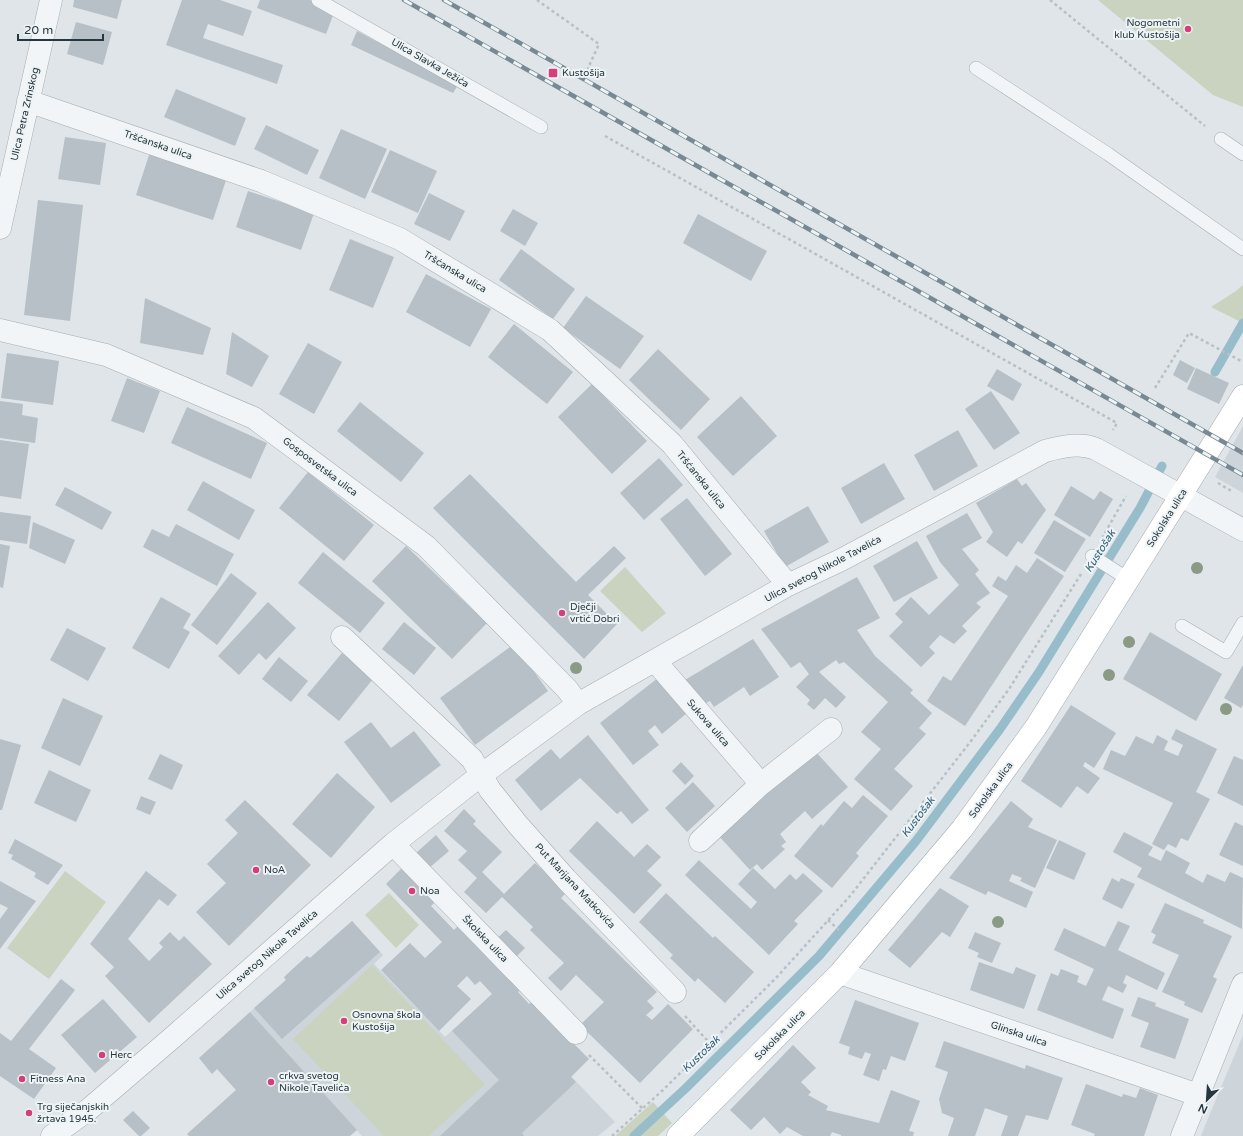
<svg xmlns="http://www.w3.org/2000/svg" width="1243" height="1136" viewBox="0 0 1243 1136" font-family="'Varela Round',sans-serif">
<rect width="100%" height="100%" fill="#dfe5e9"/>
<!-- built -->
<path fill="#cdd5db" d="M1243,426v67l-28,-16z
M352,921l31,34 -9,9 71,73 47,-43 123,128 -17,14h-236l-112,-124 36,-32 -2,-3 23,-21 3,2z
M1243,1035v101h-42l3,-8z"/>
<!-- green -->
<path fill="#c9d3bf" d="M1098,0h145v107l-30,-12z
M1243,285v38l-32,-16 25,-16z
M625,567l41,46 -24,19 -42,-41z
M65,871l41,31 -57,77 -42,-31z
M389,893l30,32 -23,23 -31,-33z
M372,965l113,119 -56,52h-45l-91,-97z
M653,1102l19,21 -14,13h-43z"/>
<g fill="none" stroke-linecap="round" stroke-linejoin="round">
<!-- stream -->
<path stroke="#98bdca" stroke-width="9" d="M1215,372l28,-49
M634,1136l52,-48 133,-132 97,-115 84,-112 39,-57 101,-164 22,-42"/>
</g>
<!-- building -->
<path fill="#b6c0c6" d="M74,0h48l-5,19 -44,-12z
M182,0h38l32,11 -9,25 -35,-12 -5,14 80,27 -6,19 -111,-39z
M260,0h50l25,10 -9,24 -69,-26z
M76,22l36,10 -9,33 -36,-11z
M357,31l101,54 -5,8 -102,-48z
M176,89l70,29 -11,28 -71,-29z
M266,125l53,25 -12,25 -53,-26z
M341,129l46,20 -22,50 -46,-21z
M65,137l41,6 -6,42 -42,-6z
M390,150l47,21 -19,42 -47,-21z
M150,152l77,25 -14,43 -77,-25z
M248,191l66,22 -13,37 -65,-23z
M429,193l36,18 -15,30 -36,-17z
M38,200l45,5 -13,116 -46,-6z
M513,209l25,14 -13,23 -25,-15z
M698,214l69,37 -16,30 -68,-38z
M350,239l44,18 -21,51 -44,-18z
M521,249l54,40 -22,30 -54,-39z
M426,274l65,35 -21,38 -64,-35z
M586,296l58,40 -24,33 -57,-41z
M145,298l66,30 -8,27 -63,-12z
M514,324l59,48 -26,32 -59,-47z
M232,332l37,24 -17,31 -26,-13z
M308,343l34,19 -28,52 -35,-20z
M658,349l52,50 -29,31 -52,-50z
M7,353l52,8 -6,44 -52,-7z
M1180,360l15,8 -8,15 -14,-8z
M1196,368l33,15 -10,21 -32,-15z
M997,369l25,15 -9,17 -26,-15z
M127,378l33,13 -16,42 -33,-12z
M592,384l55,57 -35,33 -54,-57z
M991,391l29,42 -26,17 -29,-41z
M741,396l36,40 -44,40 -36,-39z
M0,401l23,3 -1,11 16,3 -3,25 -35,-5z
M360,402l64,51 -23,29 -64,-51z
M187,407l80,36 -16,36 -80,-36z
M958,430l20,36 -44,25 -20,-36z
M0,440l29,4 -8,55 -21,-3z
M659,458l24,27 -39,35 -24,-27z
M884,463l21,36 -44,25 -20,-36z
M308,472l66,53 -30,36 -65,-53z
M470,474l106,108 38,-36 12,12 -38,37 29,29 -33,35 -151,-151z
M1017,479l5,7 4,-3 20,27 -24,34 -4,-3 -11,16 -21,-15 7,-10 -17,-29z
M203,481l52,29 -16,30 -52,-30z
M1071,486l23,14 6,-9 13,8 -23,38 -36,-22z
M65,487l47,25 -10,18 -47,-25z
M687,498l45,56 -27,22 -45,-57z
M808,506l21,36 -44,25 -21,-36z
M0,512l31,4 -4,28 -27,-4z
M967,513l15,25 -20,11 17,21 -4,4 15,19 -14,10 5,4 -19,19 5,5 -13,13 -14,-9 -11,12 6,6 -14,14 -32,-31 14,-14 -8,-8 16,-17 18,18 30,-30 -19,-23 -14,-26z
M1054,520l32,19 -21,33 -31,-19z
M33,522l42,18 -10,24 -36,-16z
M176,524l58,30 -17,32 -74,-39 9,-18 17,8z
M917,541l21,37 -44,24 -21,-36z
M0,544l10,2 -7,42 -3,-1z
M406,546l81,77 -35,36 -80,-78z
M323,552l62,51 -25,30 -62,-50z
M1037,558l27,18 -99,150 -38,-25 16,-25 8,5 57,-85 -16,-10 6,-10 8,5 10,-16 11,8z
M231,573l26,20 -40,52 -26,-20z
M857,577l23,41 -23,12 18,26 38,34 -3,3 22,20 -13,15 7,6 -32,35 19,17 -22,25 -37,-32 27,-30 -20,-17 27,-30 -44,-40 -5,2 -3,-4 -17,12 27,25 -10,11 -11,-10 -11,12 -7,-6 3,-4 -14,-13 13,-13 -9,-12 -9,6 -30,-39z
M161,597l30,17 -8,14 7,4 -21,37 -37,-21z
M268,602l28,26 -30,32 -7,-7 -20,22 -21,-19z
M404,622l32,26 -22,27 -32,-26z
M67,628l39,20 -18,33 -38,-21z
M1150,632l72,42 -26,47 -73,-42z
M753,639l26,38 -29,19 -6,-9 -30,20 -4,-6 -8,4 -17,-25z
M514,644l34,47 -73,54 -35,-47z
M342,653l31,26 -34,42 -32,-26z
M279,657l29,24 -17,21 -29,-23z
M1243,665v40l-2,3 -17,-10z
M658,678l29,35 -25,21 -7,-9 -7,6 11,14 -26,20 -33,-42z
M63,698l40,18 -23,50 -39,-18z
M1071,705l45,28 -22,35 -9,-6 -2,4 17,12 -12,16 -11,-8 -16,22 -40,-27z
M371,722l20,26 23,-17 27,34 -50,38 -47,-61z
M1176,729l41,20 -21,43 14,7 -22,42 -7,-3 -5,10 -8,-4 -4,6 -12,-6 21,-41 -70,-34 8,-19 14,6 11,-20 17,8 4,-9 11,6 -4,9 14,6 5,-11 -12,-6z
M588,735l61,75 -17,14 -11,-13 -4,3 -37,-36 -39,33 -26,-31 36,-31 9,10z
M0,739l21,6 -19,65h-2z
M814,750l34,37 -36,32 -7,-8 -25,23 6,8 -5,4 4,3 -23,21 -5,-6 -7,6 -32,-35z
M160,754l23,11 -11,25 -24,-11z
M1234,756l9,4v46l-26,-13z
M681,762l13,14 -9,9 -13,-14z
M49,770l42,20 -15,32 -42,-19z
M337,773l38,34 -44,51 -39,-34z
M693,782l22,24 -28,26 -22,-24z
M863,795l25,21 -32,37 3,3 -27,32 -38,-32 27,-32 2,2 21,-25 8,7z
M141,796l15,6 -6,13 -14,-6z
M245,800l66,65 -82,81 -33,-34 30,-29 -19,-19 31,-31 -13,-13z
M1011,801l22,18 -5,8 29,13 -22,48 -15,-7 2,-3 -10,-4 -3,7 24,11 -7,16 -38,-17 -2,4 -37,-17z
M464,809l12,12 -3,3 29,28 -20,20 22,22 31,-31 31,30 -5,5 96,94 -10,9 7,7 -8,7 6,5 16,-16 25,25 -53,54 -60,-58 24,-23 -28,-27 -15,16 -13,-13 16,-15 -34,-33 3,-3 -31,-30 -16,16 -22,-21 13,-14 -19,-18 9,-9 -23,-20z
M597,821l37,36 13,-13 14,13 -14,14 15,14 -28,29 -65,-63z
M1235,822l8,4v40l-24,-11z
M1124,832l29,15 -5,8 13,6 5,-11 24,13 -5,10 18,10 4,-9 18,8 5,-10 13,6 -1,51 -105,-52 5,-9 -29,-16z
M436,835l13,16 -20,17 -13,-15z
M15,839l48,26 -15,20 -14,-8 2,-4 -25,-14 2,-4 -5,-2z
M1059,840l27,13 -12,27 -28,-12z
M699,860l52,49 6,-7 -19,-18 15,-16 22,21 15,-15 6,6 7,-7 20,18 -29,30 4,3 -29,31 -84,-80z
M406,864l33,34 -8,8 23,24 8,-8 58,68 -2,2 11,12 9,-7 24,35 27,27 -18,18 5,5 -54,51 2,3h-84l59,-56 -47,-49 40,-37 -12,-13 -5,4 -8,-9 -10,10 14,13 -32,32 -58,-61 29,-27 15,15 17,-16 -56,-58z
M146,871l31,24 -9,11 -9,-7 -31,40 21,22 14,-14 -4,-4 11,-11 9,9 5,-5 28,28 -63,59 -44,-47 9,-9 -24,-23z
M1112,878l7,4 2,-4 14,6 -13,25 -20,-10z
M0,881l36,20 -36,48v-30l8,-11 -8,-4z
M940,888l29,18 -19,31 -8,-5 -32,36 -22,-18z
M666,893l47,45 2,-2 39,36 -29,31 -27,-25 -3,4 -25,-24 3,-3 -34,-33z
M1165,903l39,17 -1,3 29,13 -19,41 4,2 -15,34 -18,-8 1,-3 -23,-10 17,-37 -27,-12 4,-8 -5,-3z
M352,921l28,31 -98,87 -28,-31 32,-28 -2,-3 23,-21 3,2z
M1118,921l12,5 -12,24 47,23 -8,17 -31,-15 -3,8 4,2 -4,8 -15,-7 -6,14 22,9 -11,30 -76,-29 14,-37 7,3 3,-7 18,7 -2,6 9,4 8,-17 -40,-19 10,-22 41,19z
M506,930l19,18 -13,13 -19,-19z
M975,932l26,11 -9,20 -15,-6 2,-4 -11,-5z
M979,962l34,12 3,-7 20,8 -12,34 -54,-19z
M61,979l14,11 -46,59 27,19 -22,31 -34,-23v-43l11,8z
M1138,997l18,6 -1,3 34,13 -14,40 -35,-12 9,-24 -18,-7z
M103,999l34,38 -42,36 -34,-38z
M855,1000l64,23 -14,38 -14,-5 -5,14 -3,-1 -4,12 -16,-6 8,-21 -6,-2 -3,7 -14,-5 2,-7 -11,-4z
M250,1012l107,118 -7,6h-161l-2,-2 49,-44 -19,-21 -5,5 -13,-16z
M944,1041l81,28 1,-4 37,13 -15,42 -22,-5 -8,21h-17l7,-20 -23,-8 -10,28h-27l6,-18 -12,-5 -3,-14 9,-27 -13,-5z
M793,1045l23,23 -15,14 10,10 -3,3 20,11 -2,4 53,13 12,-33 29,11 -11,30 5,1 -1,4h-72v-1l-9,-3 -2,4h-27l-16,-9 -7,7 -16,-17 -13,13 -21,-20z
M1086,1084l36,13 1,-3 13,4 4,-10 18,7 -14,41h-50l1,-2 -24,-9z
M133,1111l17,17 -9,8h-2l-16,-16z"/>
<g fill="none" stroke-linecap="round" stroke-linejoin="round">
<!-- lane casing -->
<g stroke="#a4adb3" stroke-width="14">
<path id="lane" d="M318,0l223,127
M976,68l132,86 135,95
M1221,139l22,15
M1092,556l36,23
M1182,626l44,26 17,-29"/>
</g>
<!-- street casing -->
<g stroke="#a4adb3" stroke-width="23">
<path id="street" d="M28,101l233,80 139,58 150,91 122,114 116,141
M0,228l51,-228
M0,330l106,25 148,63 172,128 141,143 11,15
M342,637l130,122 18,31 28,35 48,54 109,113
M655,661l106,123
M700,841l61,-57 70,-55
M393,844l183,189
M840,973l358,122
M52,1136l36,-26 84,-72 221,-194 88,-69 97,-71 210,-119 53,-25 204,-109c16,-4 35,-9 51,-2l147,81
M1182,1136l61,-152"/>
</g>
<!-- secondary casing -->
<g stroke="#a4adb3" stroke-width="23">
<path id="secondary" d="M678,1136l162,-163 122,-144 74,-102 207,-331"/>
</g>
<!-- path -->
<path stroke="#b9c0c4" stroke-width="2.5" stroke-dasharray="3 3" stroke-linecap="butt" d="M537,0l62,44 -11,24 11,6
M1050,0l155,126
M605,136l512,287 -4,7
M1155,388l34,-55 54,29
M1218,483l15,9
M1102,538l24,-42
M828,920l13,12
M685,1016l30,33
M589,1055l54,54
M612,1136l51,-46 113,-112 74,-82 121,-155 38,-52 72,-115"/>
<!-- lane -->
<use href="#lane" stroke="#f2f5f7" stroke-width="13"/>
<!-- street -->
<use href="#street" stroke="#f2f5f7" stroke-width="22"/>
<!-- secondary -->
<use href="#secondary" stroke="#fff" stroke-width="22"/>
<!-- rail casing -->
<g stroke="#788993" stroke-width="4.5">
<path id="rail" d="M404,0l839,475
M444,0l799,453"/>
</g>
<!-- rail -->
<use href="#rail" stroke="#eef4f6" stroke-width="3" stroke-dasharray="9" stroke-linecap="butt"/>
</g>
<!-- trees -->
<g fill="#8b9a85">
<circle cx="1197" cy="568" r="6"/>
<circle cx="1129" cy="642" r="6"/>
<circle cx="576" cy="668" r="6"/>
<circle cx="1109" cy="675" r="6"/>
<circle cx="1226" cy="709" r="6"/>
<circle cx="998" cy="922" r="6"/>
</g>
<!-- markers -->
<g fill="#d33e7b" stroke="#eef4f6" stroke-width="1.5">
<circle cx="1188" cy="29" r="4"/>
<rect x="548" y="68" width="10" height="10" rx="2"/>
<circle cx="562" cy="613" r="4"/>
<circle cx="256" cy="870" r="4"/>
<circle cx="412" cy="891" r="4"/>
<circle cx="344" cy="1021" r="4"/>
<circle cx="102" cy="1055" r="4"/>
<circle cx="22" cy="1079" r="4"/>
<circle cx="271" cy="1082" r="4"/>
<circle cx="29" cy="1113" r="4"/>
</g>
<g text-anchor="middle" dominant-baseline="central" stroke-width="4" stroke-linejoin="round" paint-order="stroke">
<!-- poi labels -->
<g font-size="10" fill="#273740" stroke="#eef4f6" text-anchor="start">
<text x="1180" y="23" text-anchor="end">Nogometni<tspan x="1180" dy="12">klub Kustošija</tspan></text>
<text x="562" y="73">Kustošija</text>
<text x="570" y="607">Dječji<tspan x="570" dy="12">vrtić Dobri</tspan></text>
<text x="264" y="870">NoA</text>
<text x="420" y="891">Noa</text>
<text x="352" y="1015">Osnovna škola<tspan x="352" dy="12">Kustošija</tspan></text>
<text x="110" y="1055">Herc</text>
<text x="279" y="1076">crkva svetog<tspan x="279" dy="12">Nikole Tavelića</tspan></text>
<text x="30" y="1079">Fitness Ana</text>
<text x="37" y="1107">Trg siječanjskih<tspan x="37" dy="12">žrtava 1945.</tspan></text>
</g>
<!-- street labels -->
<g font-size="10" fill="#273740" stroke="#eef4f6">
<text transform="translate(430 63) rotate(30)">Ulica Slavka Ježića</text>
<text transform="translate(25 114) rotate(-77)">Ulica Petra Zrinskog</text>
<text transform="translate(158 145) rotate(19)">Tršćanska ulica</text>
<text transform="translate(455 272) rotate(31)">Tršćanska ulica</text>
<text transform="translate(320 467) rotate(37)">Gosposvetska ulica</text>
<text transform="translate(701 480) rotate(51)">Tršćanska ulica</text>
<text transform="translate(1167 518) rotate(-58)">Sokolska ulica</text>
<text transform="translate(823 569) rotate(-28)">Ulica svetog Nikole Tavelića</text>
<text transform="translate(708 723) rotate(49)">Sukova ulica</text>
<text transform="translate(991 790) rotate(-54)">Sokolska ulica</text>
<text transform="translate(575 886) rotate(47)">Put Marijana Matkovića</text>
<text transform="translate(485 939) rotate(46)">Školska ulica</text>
<text transform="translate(267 955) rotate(-41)">Ulica svetog Nikole Tavelića</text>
<text transform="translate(1019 1034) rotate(19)">Glinska ulica</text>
<text transform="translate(780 1035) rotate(-45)">Sokolska ulica</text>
</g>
<!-- water labels -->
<g font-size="11" font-style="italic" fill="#306176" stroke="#eef4f6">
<text transform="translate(1100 551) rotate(-58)">Kustošak</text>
<text transform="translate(918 817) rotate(-53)">Kustošak</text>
<text transform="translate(701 1054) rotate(-44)">Kustošak</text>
</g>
</g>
<!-- north arrow -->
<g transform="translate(1207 1100) rotate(205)" stroke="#eef4f6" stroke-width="3" paint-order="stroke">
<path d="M0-3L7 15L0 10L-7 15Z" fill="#273740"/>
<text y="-6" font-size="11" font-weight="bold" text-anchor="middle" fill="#273740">N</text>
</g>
<!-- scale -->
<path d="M18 34v6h85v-6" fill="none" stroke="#273740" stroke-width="2"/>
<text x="24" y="34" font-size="12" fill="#273740" stroke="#eef4f6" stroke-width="3" paint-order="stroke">20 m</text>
</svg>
